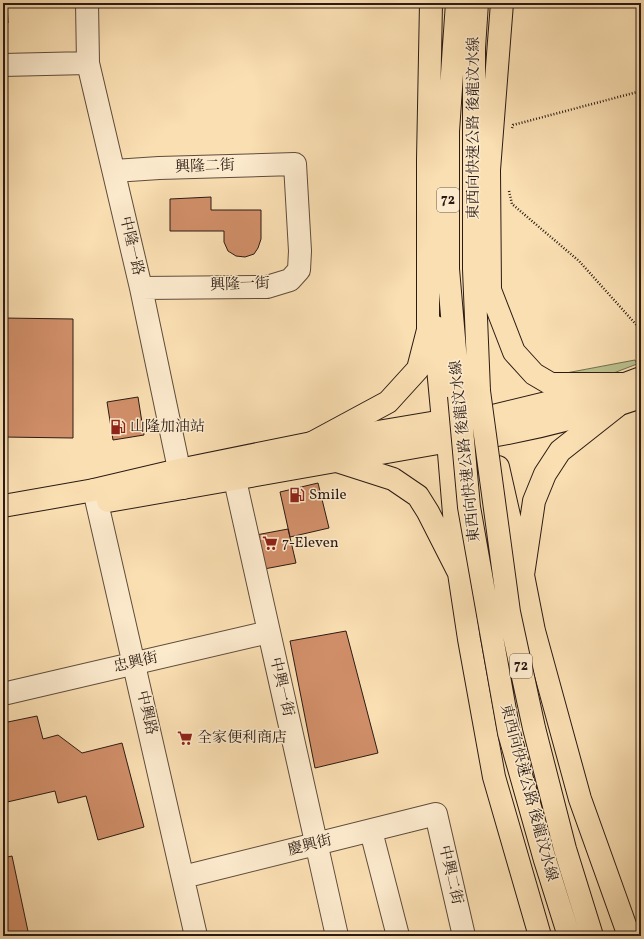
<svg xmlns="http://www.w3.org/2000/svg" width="644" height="939" viewBox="0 0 644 939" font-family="Vollkorn,'Noto Serif TC',serif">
<rect width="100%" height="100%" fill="#fadfb2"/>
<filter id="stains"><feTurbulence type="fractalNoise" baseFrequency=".005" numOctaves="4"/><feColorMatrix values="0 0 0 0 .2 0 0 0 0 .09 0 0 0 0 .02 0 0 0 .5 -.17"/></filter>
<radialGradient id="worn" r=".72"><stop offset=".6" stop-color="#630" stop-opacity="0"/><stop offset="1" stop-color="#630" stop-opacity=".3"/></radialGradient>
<!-- green -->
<path fill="#bbc28f" stroke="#736e52" d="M635,360l2,4 -26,10 -45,-1z"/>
<!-- building -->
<path fill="#d18f69" stroke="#2b1b14" d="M3,3h4l1,20h-5z
M211,197v13h50v29l-3,9 -4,6 -9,3 -9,-1 -8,-5 -4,-9v-11h-54v-32z
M3,318l70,1v119l-70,-1z
M138,397l6,38 -31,5 -6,-38z
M318,483l11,45 -39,9 -10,-45z
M288,529l8,34 -32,6 -8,-34z
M346,631l32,122 -63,15 -25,-127z
M37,716l6,23 15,-4 24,18 40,-10 22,84 -46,13 -12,-44 -28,7 -3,-12 -52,12v-80z
M12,856l17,80h-26v-78z"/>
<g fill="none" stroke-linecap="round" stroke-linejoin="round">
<!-- minor casing -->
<g stroke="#5f4c3c" stroke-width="24">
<path id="minor" d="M87,3l1,60 53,225 42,200
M3,65l85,-2
M114,171l45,-3 136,-4 5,87 -1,19 -9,10 -23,7 -126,1
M230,462l5,18 102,456
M94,490l102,446
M3,694l266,-62
M371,831l27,105
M183,877l253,-63 28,122"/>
</g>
<!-- major casing -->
<g stroke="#2b1b14" stroke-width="24">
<path id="major" d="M108,501c110,-19 220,-38 330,-58 18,-4 37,-3 54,-7 50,-9 101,-22 149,-39
M3,506l91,-16 85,-20 133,-27 131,-22 46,-4 136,-33 16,-6"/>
</g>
<!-- highway casing -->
<g stroke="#2b1b14" stroke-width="24">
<path id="highway" d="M457,3l-9,128v138l11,127
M477,3l-3,45v221l5,122
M502,3l-13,167 1,120 24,62 20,22 17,10h74
M434,326l9,95 5,20 10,121
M617,406l-57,45 -15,23 -11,27 -11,74 11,56 46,168 49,137
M312,443l76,-41 30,-33 10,-39v-171l3,-156
M337,461l56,18 25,17 10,16 31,61 10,66 25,138 46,159
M498,467l22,97"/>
</g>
<!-- path -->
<path stroke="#2b1b14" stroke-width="2.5" stroke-dasharray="1 2" stroke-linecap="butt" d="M512,128l1,-3 128,-34
M509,191l3,13 67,57 62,69"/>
<!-- minor -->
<use href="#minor" stroke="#fceacd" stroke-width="22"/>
<!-- major -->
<use href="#major" stroke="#fadfb2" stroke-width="22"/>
<!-- highway -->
<use href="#highway" stroke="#fadfb2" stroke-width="22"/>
<!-- highway-bridge casing -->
<g stroke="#2b1b14" stroke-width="24" stroke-linecap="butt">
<path id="highway-bridge" d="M479,391l30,221 25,116 31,121 27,87
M459,396l10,111 40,226 36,127 24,76"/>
</g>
<!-- highway-bridge -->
<use href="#highway-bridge" stroke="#fadfb2" stroke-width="22"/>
</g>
<!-- icons -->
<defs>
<g id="fuel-bare" transform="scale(1.2)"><path d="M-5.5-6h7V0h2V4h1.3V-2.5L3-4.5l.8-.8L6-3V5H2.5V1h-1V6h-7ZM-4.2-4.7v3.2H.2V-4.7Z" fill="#8f2418" stroke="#fceacd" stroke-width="2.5" paint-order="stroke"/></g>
<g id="supermarket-bare" transform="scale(1.2)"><path d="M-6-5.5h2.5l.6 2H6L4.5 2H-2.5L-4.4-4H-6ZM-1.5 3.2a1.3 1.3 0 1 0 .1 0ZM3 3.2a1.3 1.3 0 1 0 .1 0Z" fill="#8f2418" stroke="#fceacd" stroke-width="2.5" paint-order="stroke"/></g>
</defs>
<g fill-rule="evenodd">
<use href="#fuel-bare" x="118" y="427"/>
<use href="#fuel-bare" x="297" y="495"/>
<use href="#supermarket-bare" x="270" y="543"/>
<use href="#supermarket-bare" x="185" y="738"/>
</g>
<g text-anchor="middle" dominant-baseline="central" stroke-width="3" stroke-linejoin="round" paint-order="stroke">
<!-- shield labels -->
<g fill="#fceacd" stroke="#6a594c" stroke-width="1">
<rect x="437" y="188" width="22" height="24" rx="3"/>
<rect x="510" y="654" width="22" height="24" rx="3"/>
</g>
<g font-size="14" font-weight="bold" fill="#2b1b14">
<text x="448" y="200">72</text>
<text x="521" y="666">72</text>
</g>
<!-- street labels -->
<g font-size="15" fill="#2b1b14" stroke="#fceacd">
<text transform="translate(474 128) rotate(-90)">東西向快速公路 後龍汶水線</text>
<text transform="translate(205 167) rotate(-2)">興隆二街</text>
<text transform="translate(131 246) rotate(77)">中隆一路</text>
<text transform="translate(240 285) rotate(-2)">興隆一街</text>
<text transform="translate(466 451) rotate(-96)">東西向快速公路 後龍汶水線</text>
<text transform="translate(136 663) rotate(-13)">忠興街</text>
<text transform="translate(281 687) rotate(77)">中興一街</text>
<text transform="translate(146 713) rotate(77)">中興路</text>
<text transform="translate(528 793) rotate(75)">東西向快速公路 後龍汶水線</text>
<text transform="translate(310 846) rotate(-14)">慶興街</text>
<text transform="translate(450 875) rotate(77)">中興二街</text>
</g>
<!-- poi labels -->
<g font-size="15" fill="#2b1b14" stroke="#fceacd" text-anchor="start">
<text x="130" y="427">山隆加油站</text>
<text x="309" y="495">Smile</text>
<text x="282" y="543">7-Eleven</text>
<text x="197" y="738">全家便利商店</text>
</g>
</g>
<!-- margin -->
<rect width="644" height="939" fill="none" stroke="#fadfb2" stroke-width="16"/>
<rect x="4" y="4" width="636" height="931" fill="none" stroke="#2b1b14" stroke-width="2"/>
<rect x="8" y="8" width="628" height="923" fill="none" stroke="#2b1b14"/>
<rect width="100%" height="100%" filter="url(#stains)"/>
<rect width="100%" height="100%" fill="url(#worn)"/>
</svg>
